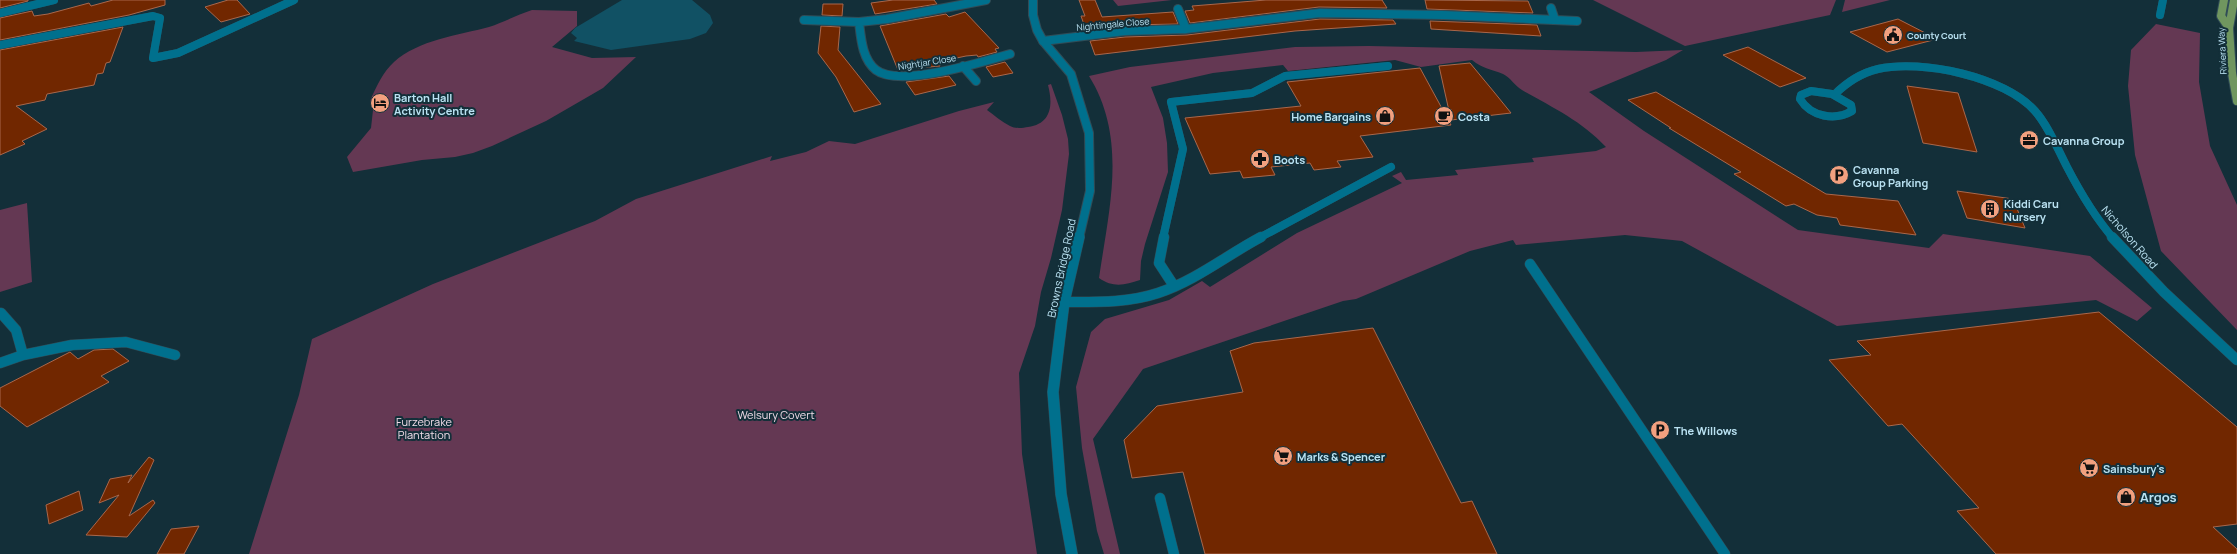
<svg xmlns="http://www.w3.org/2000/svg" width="2237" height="554" viewBox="0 0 2237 554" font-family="Manrope,sans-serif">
<rect width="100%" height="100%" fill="#132f39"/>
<!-- green -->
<path fill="#643853" d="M1113,0h59l-54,6z
M1593,0h243l-6,15 -145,31z
M1845,0h45l-48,12z
M532,10l45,1v15l-25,21 40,11 44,-1 -33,31 -12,7 -45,26 -54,25 -19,7 -18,4 -33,3 -69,12 -6,-15 24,-29 2,-18 -3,-9c6,-14 13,-29 24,-39 24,-22 65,-27 95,-35 15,-5 28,-12 43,-17z
M2156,24l44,9 -1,49 11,64 27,59v125l-76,-79 -26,-96 -7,-69 3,-36z
M1369,46l267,6 47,-2 -17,10 -77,32 55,39 154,99 131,18 14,-14 147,22 62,52 -15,13 -41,-21 -259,26 -155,-85 -57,-6 -109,10 -3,-5 -43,11 -114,48 -13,2 -200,68 -50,70 27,115h-16l-7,-23 -15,-83 -6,-61 15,-55 14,-13 64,-19 33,-19 8,6 87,-54 105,-50 -10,-7 9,-4 5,8 52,-5 -3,-5 79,-8 -2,-4 64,-7 10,-4c-24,-26 -54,-40 -84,-57 -7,-4 -12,-13 -19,-16 -12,-5 -20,-5 -31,-14l-51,7 -26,-7 -107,11 -5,-6 -70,8 -62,14 12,31 4,25 1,29 -23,72 -4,17 -1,19c-15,5 -27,8 -41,-2 10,-69 29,-139 -10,-202l41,-9 165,-20z
M1051,84l11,31 6,24 1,15 -7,56 -11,48 -10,34 -6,34 -16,47 3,81 15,100h-788l50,-159 13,-56 121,-55 162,-63 41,-22 136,-43 -2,5 36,-9 23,-11 26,3 104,-33 35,-9 -7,8c7,5 15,12 23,16 5,3 13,2 18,1 24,-3 25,-23 20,-42z
M27,203l5,79 -32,10v-82z"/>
<!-- water -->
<path fill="#115164" d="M622,0h70l18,15 3,8 -7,10 -16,6 -79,11 -37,-9 3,-3 -6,-5 4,-5z"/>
<!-- building -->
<path fill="#712700" stroke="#a9674b" d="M0,0h28v1l-28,7z
M113,0h52v5l-36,10 -129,25v-22l32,-7 2,5 14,-2 41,-11 2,3z
M228,0h9l13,14 -29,8 -16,-15z
M893,0h41l3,4 -62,10 -4,-11z
M1079,0h16l7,17 71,-5 5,12 -53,1 -39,5 -5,-14h4z
M1266,0h116l5,8 -68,-1 -129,16 -5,-12 9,-1 -2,-4z
M1425,0l103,1 5,12 -106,-4z
M823,4h20l-1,12 -20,-1z
M965,12l34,36 -4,1 2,3 -19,5 -1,-2 -11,1 -28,6 2,4 -42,4 -18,-44 66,-12 3,3z
M1320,19l73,1 3,4 -101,7 -200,24 -5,-14 35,-4 62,-2z
M1898,19l39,20 -50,13 -37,-20z
M1430,21l107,4 4,11 -110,-7z
M821,26l19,1 -2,23 43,54 -27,8 -18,-35 -18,-24z
M123,27l-13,35 -4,1 -3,10 -6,1 -3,11 -47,9 -2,6 -29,6 31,23 -25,12 3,3 -25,11v-105z
M1748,47l41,22 17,9 -26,9 -57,-32z
M1005,62l8,11 -20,4 -7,-10z
M1470,63l24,29 17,21 -60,7 -12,-54z
M1420,68l31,57 -91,11 13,21 -36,4 4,6 -27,3 -4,-7 -39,4 4,8 -32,3 -3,-7 -30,3 -25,-56 116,-12 -14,-24z
M949,76l7,9 -41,10 -9,-13z
M1907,86l51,7 19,59 -54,-9z
M1656,92l170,102 72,7 18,34 -76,-10 -3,-7 -20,-3 -23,-11 -8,2 -52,-32 7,-2 -72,-44h2l-43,-28z
M1957,191l56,8 12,29 -58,-10z
M2099,312l138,115v97l-24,3 24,22v5h-241l-39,-43 22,-3 -77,-84 -14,2 -59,-66 42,-5 -14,-14z
M1373,328l88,175 11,-2 25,53h-292l-22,-82 -51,6 -8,-38 33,-34 86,-14 -13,-41 24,-8z
M113,349l16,12 -28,15 8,6 -82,45 -27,-21v-18l70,-36 8,7 16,-9z
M149,457l5,3 -25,56 24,-16 2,3 -28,34 -41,-2 33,-40 -20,8 11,-24 22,-4 -4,8z
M79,491l4,19 -34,14 -3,-19z
M199,526l-15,28h-27l14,-25z"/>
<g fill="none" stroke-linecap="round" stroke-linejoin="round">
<!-- lane-far1 casing -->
<g stroke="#304c57" stroke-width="8">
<path id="lane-far1" d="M0,13l54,-13
M2160,15l3,-15
M0,45l153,-29 7,2 -7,40 25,-5 116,-53
M1811,91l21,3 19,11 1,6c-17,10 -41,6 -52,-12l1,-4z
M1834,95c12,-12 27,-22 44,-26 44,-10 127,8 157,42 14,16 22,37 32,56 13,25 27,49 46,71
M1163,238l20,-89 -12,-47 81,-9 33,-17 103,-10
M1259,238l132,-71"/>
</g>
<!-- lane casing -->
<g stroke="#304c57" stroke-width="11">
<path id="lane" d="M1164,237l-5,26 15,23
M2112,237l52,55 73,68
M1530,264l195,290
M1064,302c32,0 64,1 94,-9 37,-12 69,-38 103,-56
M1,313l15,17 7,25
M0,363l23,-8 49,-10 54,-3 49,13
M1160,498l14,56"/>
</g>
<!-- street casing -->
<g stroke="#304c57" stroke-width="10">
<path id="street" d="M1551,8l4,12
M1178,9l8,20
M804,20l55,2 28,-3 99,-19
M859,22c2,16 3,37 17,48 23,18 106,-8 134,-16
M1043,41l82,-10 61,-2 134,-16 123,2 134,6
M963,66l13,15"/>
</g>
<!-- secondary-far1 casing -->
<g stroke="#304c57" stroke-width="10">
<path id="secondary-far1" d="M1033,0v15l4,15 6,11 28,33 18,59 1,58 -11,47"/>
</g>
<!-- secondary casing -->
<g stroke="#304c57" stroke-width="12">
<path id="secondary" d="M1072,554l-11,-60 -8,-102 11,-90 15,-65"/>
</g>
<!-- primary casing -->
<g stroke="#304c57" stroke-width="10">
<path id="primary" d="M2224,0l-3,16 8,12
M2234,0l-5,28 3,45 5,28"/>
</g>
<!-- lane-far1 -->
<use href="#lane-far1" stroke="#00708d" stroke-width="8"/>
<!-- lane -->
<use href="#lane" stroke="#00708d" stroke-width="10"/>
<!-- street -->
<use href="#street" stroke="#00708d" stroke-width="8"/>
<!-- secondary-far1 -->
<use href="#secondary-far1" stroke="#00708d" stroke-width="8"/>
<!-- secondary -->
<use href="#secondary" stroke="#00708d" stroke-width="11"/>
<!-- primary -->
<use href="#primary" stroke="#70965f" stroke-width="8"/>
</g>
<!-- icons -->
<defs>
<g id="civic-disc" transform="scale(1)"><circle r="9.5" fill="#f2a07f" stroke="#132f39"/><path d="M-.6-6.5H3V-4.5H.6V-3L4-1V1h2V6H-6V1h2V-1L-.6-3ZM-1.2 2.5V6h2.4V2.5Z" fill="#111"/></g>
<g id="hotel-disc" transform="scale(1)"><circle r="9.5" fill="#f2a07f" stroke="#132f39"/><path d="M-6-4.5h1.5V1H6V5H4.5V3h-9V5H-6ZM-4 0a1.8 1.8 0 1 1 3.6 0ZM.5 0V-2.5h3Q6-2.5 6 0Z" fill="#111"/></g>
<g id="shop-disc" transform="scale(1)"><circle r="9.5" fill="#f2a07f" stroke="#132f39"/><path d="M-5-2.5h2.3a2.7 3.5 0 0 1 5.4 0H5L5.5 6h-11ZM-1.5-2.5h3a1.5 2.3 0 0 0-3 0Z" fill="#111"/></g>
<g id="cafe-disc" transform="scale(1)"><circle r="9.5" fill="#f2a07f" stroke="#132f39"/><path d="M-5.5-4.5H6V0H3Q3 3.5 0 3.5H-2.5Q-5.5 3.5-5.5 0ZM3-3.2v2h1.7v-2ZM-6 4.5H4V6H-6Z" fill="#111"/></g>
<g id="office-disc" transform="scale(1)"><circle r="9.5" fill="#f2a07f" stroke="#132f39"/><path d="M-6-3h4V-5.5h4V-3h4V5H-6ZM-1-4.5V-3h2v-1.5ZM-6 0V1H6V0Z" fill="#111"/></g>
<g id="pharmacy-disc" transform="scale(1)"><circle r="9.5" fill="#f2a07f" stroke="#132f39"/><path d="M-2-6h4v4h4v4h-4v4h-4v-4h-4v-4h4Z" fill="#111"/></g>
<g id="parking-disc" transform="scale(1)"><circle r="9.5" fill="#f2a07f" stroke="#132f39"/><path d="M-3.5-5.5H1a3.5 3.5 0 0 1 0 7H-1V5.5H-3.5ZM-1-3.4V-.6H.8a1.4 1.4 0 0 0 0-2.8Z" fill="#111"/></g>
<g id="building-disc" transform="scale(1)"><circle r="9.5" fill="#f2a07f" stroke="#132f39"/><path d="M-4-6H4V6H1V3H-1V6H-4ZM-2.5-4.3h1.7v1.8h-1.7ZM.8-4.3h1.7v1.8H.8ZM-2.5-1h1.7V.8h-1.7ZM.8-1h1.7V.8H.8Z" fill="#111"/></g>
<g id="supermarket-disc" transform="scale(1)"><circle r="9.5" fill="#f2a07f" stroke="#132f39"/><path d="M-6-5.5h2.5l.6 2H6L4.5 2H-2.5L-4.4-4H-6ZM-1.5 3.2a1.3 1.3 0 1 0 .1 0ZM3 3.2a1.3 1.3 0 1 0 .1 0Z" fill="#111"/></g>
</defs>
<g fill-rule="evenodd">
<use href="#civic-disc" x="1893" y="35"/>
<use href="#hotel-disc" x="380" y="103"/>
<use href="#shop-disc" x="1385" y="116"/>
<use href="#cafe-disc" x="1444" y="116"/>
<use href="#office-disc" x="2029" y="140"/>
<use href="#pharmacy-disc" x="1260" y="159"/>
<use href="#parking-disc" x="1839" y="175"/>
<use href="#building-disc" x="1990" y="209"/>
<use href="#parking-disc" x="1660" y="430"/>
<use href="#supermarket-disc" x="1283" y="456"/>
<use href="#supermarket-disc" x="2089" y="468"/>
<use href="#shop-disc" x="2126" y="497"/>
</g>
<g text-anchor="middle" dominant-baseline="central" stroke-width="4" stroke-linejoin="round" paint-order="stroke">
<!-- far-street labels -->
<g font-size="9" fill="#bae2f2" stroke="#132f39">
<text transform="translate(1113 24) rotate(-5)">Nightingale Close</text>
<text transform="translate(2222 51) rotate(-93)">Riviera Way</text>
<text transform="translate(927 62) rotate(-9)">Nightjar Close</text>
</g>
<!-- far-poi labels -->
<g font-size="9" font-weight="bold" fill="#bae2f2" stroke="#132f39" text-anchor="start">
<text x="1907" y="35">County Court</text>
</g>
<!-- poi labels -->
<g font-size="11" font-weight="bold" fill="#bae2f2" stroke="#132f39" text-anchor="start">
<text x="394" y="97">Barton Hall<tspan x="394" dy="13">Activity Centre</tspan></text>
<text x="1371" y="116" text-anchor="end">Home Bargains</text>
<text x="1458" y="116">Costa</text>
<text x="2043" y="140">Cavanna Group</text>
<text x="1274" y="159">Boots</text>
<text x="1853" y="169">Cavanna<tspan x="1853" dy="13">Group Parking</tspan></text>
<text x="2004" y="203">Kiddi Caru<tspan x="2004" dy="13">Nursery</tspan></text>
<text x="1674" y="430">The Willows</text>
<text x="1297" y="456">Marks &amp; Spencer</text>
<text x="2103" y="468">Sainsbury's</text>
</g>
<!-- street labels -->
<g font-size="11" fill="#bae2f2" stroke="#132f39">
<text transform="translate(2130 237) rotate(49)">Nicholson Road</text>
<text transform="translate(1061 268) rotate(-78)">Browns Bridge Road</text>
</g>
<!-- park labels -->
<g font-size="11" fill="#f2dce8" stroke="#132f39">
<text x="776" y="414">Welsury Covert</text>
<text x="424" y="421">Furzebrake<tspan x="424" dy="13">Plantation</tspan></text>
</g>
<!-- near-poi labels -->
<g font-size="13" font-weight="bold" fill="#bae2f2" stroke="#132f39" text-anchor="start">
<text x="2140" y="497">Argos</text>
</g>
</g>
</svg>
